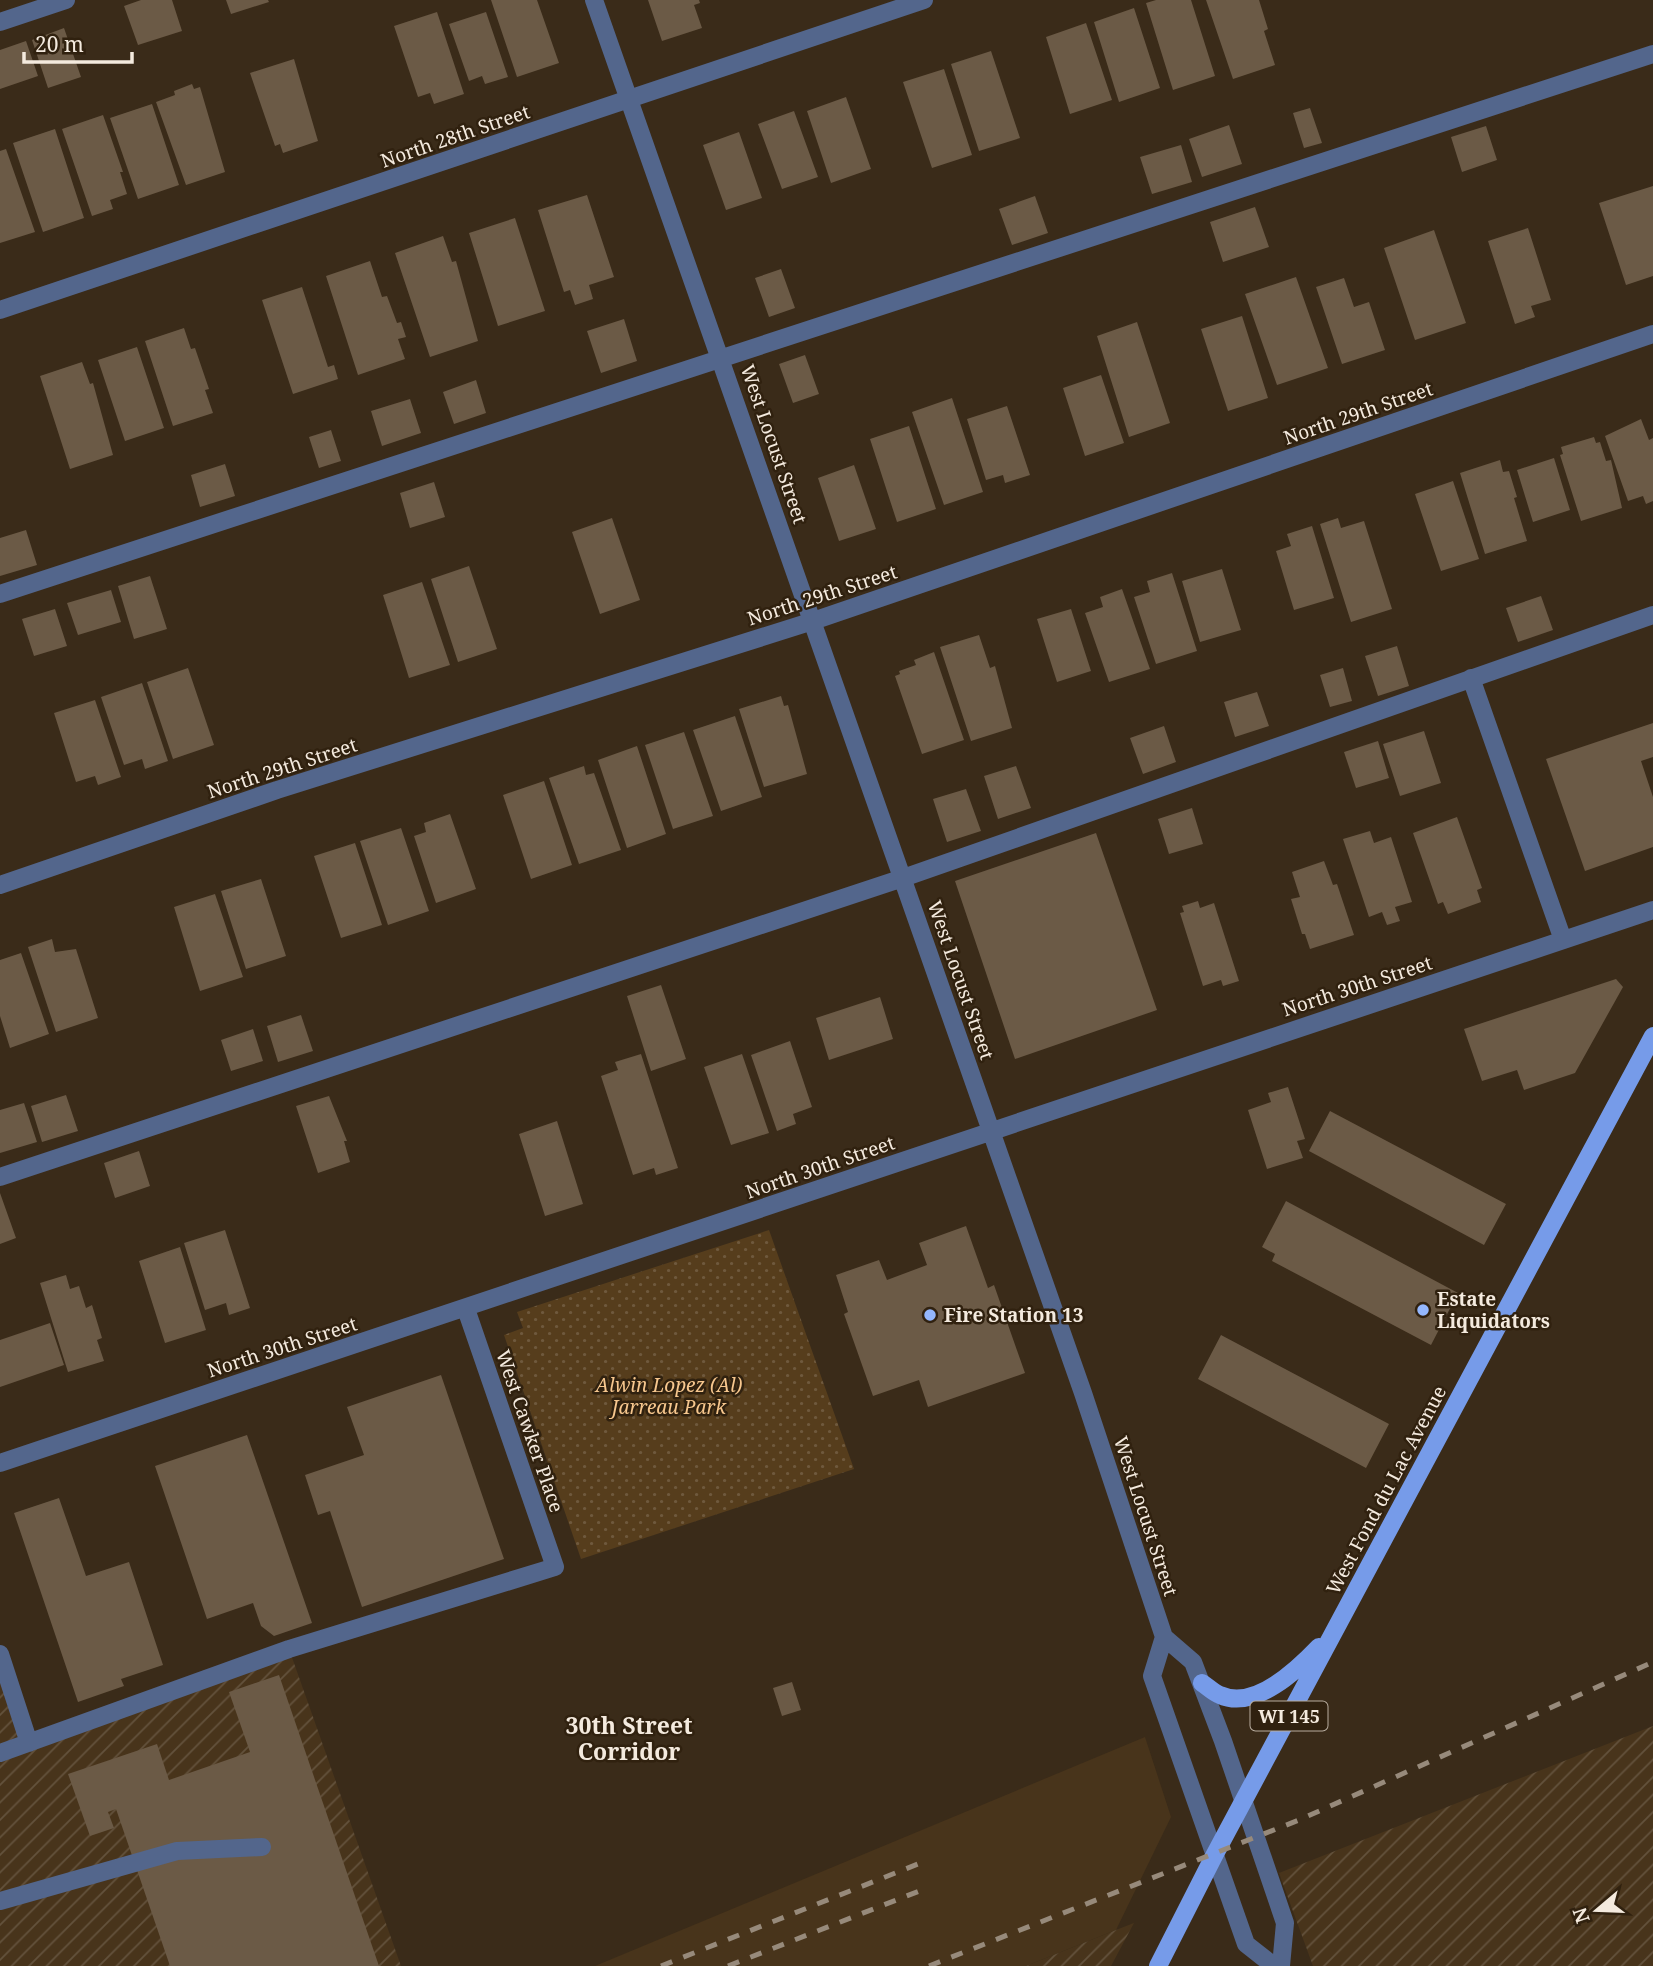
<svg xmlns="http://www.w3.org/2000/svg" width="1653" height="1966" viewBox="0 0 1653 1966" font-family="'Noto Serif',serif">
<defs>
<pattern id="industrial-furrows" width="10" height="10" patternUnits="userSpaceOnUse" patternTransform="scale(1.75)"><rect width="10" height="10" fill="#48341b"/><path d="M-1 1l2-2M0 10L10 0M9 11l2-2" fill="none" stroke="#63523c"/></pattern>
<pattern id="park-dots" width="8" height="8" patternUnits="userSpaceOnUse" patternTransform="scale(1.75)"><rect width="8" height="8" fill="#563d1c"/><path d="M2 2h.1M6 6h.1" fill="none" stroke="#6f593d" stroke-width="1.8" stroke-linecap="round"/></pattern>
</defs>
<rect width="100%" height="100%" fill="#3a2b19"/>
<!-- built -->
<path fill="#48341b" d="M1145,1737l26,80 -55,113 -90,36h-431z"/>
<!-- industrial -->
<path fill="url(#industrial-furrows)" d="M289,1649l112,317h-401v-312l29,89z
M1653,1726v240h-340l-34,-93z
M1134,1923l-23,43h-85l90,-36z"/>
<!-- park -->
<path fill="url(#park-dots)" d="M769,1230l85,239 -273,90 -77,-224 19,-7 -6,-16z"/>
<!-- building -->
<path fill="#6b5a46" d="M141,0h31l10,31 -44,14 -14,-39z
M226,0h42l1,2 -38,12z
M491,0h46l22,63 -42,14z
M648,0h51l1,3 -6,2 8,23 -40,13z
M1156,0h35l24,76 -42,14 -27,-87z
M1206,0h53l9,29 -4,2 11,34 -42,14z
M1134,8l26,80 -41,14 -25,-80z
M437,12l27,82 -30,10 -4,-11 -12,4 -24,-71z
M486,12l22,65 -23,7 -3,-8 -13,5 -20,-57z
M1086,23l26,77 -42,14 -24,-77z
M64,28l17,49 -33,11 -16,-48z
M26,41l12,35 -38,13v-39z
M991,51l29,87 -41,13 -28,-87z
M294,59l24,82 -35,12 -3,-9 -5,2 -25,-73z
M944,69l28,86 -40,13 -29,-86z
M192,84l2,5 6,-2 25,85 -39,13 -30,-83 19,-7 -1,-4z
M846,97l25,72 -40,14 -24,-72z
M152,104l27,81 -41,14 -28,-81z
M1310,108l12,35 -18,5 -11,-35z
M794,111l24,66 -36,12 -24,-65z
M103,115l20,57h-3l7,22 -17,6 3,9 -21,7 -30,-87z
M1229,125l13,39 -40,13 -13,-38z
M1486,126l11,34 -35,12 -11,-35z
M55,129l29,89 -41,14 -30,-89z
M739,132l23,66 -36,12 -23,-65z
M1181,145l11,37 -40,12 -12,-37z
M6,149l29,83 -35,11v-92z
M1653,186v90l-27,9 -27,-82z
M587,195l27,82 -25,8 4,14 -18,6 -5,-15 -6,2 -26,-82z
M1035,196l13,37 -36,12 -13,-36z
M1255,207l14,40 -46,15 -13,-40z
M515,218l30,93 -47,15 -29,-93z
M1528,228l23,72 -20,6 4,11 -20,7 -27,-83z
M1434,230l32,93 -51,17 -31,-92z
M443,236l9,26 4,-1 22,80 -48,16 -35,-104z
M370,261l12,36 5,-1 10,27 4,-1 5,15 -8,2 7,20 -47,16 -32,-99z
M781,269l14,39 -26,9 -14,-39z
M1296,277l32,91 -51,17 -32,-91z
M1344,278l10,29 15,-5 16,48 -43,14 -26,-77z
M302,287l26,80 6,-2 4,14 -45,15 -31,-94z
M1242,316l26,82 -40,13 -27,-82z
M624,319l13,42 -36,12 -14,-42z
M1137,322l33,101 -41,14 -32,-101z
M184,328l7,21 4,-1 14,41 -4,1 8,23 -40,13 -28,-85z
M137,347l27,81 -39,13 -27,-81z
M805,355l14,39 -26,9 -14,-39z
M82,362l8,22 3,-1 20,72 -43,14 -30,-93z
M1101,375l23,68 -39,13 -22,-68z
M476,380l10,33 -32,11 -11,-32z
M952,398l31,94 -39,13 -32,-93z
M410,399l11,34 -39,13 -11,-35z
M1007,406l23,69 -25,8 -2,-8 -17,5 -19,-61z
M1641,419l8,21 4,-2v63l-7,3 -3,-8 -15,5 -23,-65z
M909,426l27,83 -39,13 -27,-83z
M331,430l10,31 -22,7 -10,-31z
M1594,437l2,6 4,-1 6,19 5,-1 11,48 -41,13 -21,-66 3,-1 -2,-7z
M1554,458l16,52 -37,12 -16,-52z
M1500,460l3,12 6,-1 8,26 -3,1 13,43 -42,13 -25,-81z
M225,464l10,32 -35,11 -9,-32z
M854,465l22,64 -37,12 -21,-63z
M1453,481l26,78 -38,12 -26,-77z
M434,482l11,35 -35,11 -10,-35z
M612,518l28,82 -40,14 -28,-82z
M1338,518l3,10 23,-7 28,88 -41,13 -31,-98z
M1312,526l22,72 -40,12 -18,-59 15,-5 -4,-12z
M26,530l11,35 -37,11v-38z
M469,566l28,83 -39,13 -27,-83z
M1222,569l19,61 -41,12 -18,-61z
M1172,573l25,78 -41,13 -22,-67 16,-5 -3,-11z
M150,576l17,53 -33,10 -16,-53z
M422,582l28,83 -41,13 -26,-83z
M1122,589l28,80 -41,13 -24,-69 18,-6 -3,-10z
M111,590l10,32 -43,13 -11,-32z
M1541,596l12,34 -35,12 -12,-34z
M55,609l12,37 -33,10 -12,-37z
M1071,609l20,62 -34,11 -20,-63z
M979,635l11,33 5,-2 17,62 -41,13 -31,-94z
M1397,646l12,40 -31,10 -13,-40z
M934,652l30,88 -42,14 -27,-78 5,-2 -1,-3 17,-6 -2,-5z
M188,668l26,77 -41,14 -26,-77z
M1343,668l9,33 -22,6 -10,-32z
M142,683l26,78 -23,8 -3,-10 -18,6 -23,-68z
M1257,692l12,34 -34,11 -11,-35z
M781,696l3,10 4,-1 19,69 -43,13 -25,-78z
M95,700l26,77 -23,8 -3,-9 -19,6 -22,-69z
M735,716l27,81 -41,14 -28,-81z
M1653,723v34l-12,4 12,36v50l-68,24 -39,-112z
M1164,726l12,36 -33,12 -13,-36z
M1424,731l17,52 -41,13 -17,-52z
M684,732l29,84 -40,13 -28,-84z
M1378,741l11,37 -33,10 -12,-36z
M637,746l29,88 -39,14 -29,-88z
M584,766l2,9 8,-2 27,77 -42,14 -30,-86z
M1016,766l15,42 -33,11 -14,-43z
M544,781l28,84 -41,14 -28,-84z
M966,789l15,42 -34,11 -14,-43z
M1192,808l11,36 -34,10 -11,-35z
M450,814l26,75 -40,14 -22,-67 12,-4 -2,-9z
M1457,817l25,71 -5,2 4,12 -33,12 -5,-12 -5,2 -25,-71z
M401,828l28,83 -41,14 -28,-84z
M1370,831l4,12 17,-6 21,65 -17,5 5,14 -13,4 -5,-13 -13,5 -26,-78z
M1096,833l61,177 -142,49 -60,-178z
M355,843l27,82 -41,13 -27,-82z
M1324,861l9,24 4,-1 17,51 -44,14 -5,-15h-3l-11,-35 9,-2 -8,-25z
M261,879l25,77 -40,13 -25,-78z
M215,894l28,83 -43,14 -26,-84z
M1198,901l2,7 14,-5 25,78 -16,5 -2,-6 -18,6 -23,-73 4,-1 -2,-6z
M52,939l3,13 21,-3 22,69 -42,14 -28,-85z
M21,953l28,81 -39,14 -10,-32v-56z
M1616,979l7,8 -48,86 -51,17 -7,-20 -35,11 -18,-52z
M661,985l25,74 -35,12 -24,-75z
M880,997l13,42 -64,21 -13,-42z
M301,1015l12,36 -35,11 -11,-36z
M253,1029l10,32 -32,10 -10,-31z
M790,1041l22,66 -19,7 3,10 -19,7 -26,-76z
M641,1054l37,114 -22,7 -2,-7 -21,7 -32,-99 17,-6 -3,-8z
M742,1054l27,79 -38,12 -27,-78z
M1288,1087l17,52 -8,2 6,17 -36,11 -19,-59 23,-8 -3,-9z
M66,1095l12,36 -36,11 -11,-36z
M329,1096l18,45h-3l6,21 -32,11 -22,-67z
M24,1103l13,39 -37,11v-43z
M1330,1111l176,93 -22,41 -175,-94z
M557,1121l26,83 -38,12 -26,-82z
M139,1151l11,35 -35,12 -11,-35z
M0,1193l16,45 -16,6z
M1286,1201l172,92 -27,52 -159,-84 3,-7 -13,-7z
M966,1226l22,62 6,-3 31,88 -97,34 -9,-27 -46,16 -29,-82 4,-2 -12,-37 43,-15 8,20 40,-15 -8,-22z
M225,1230l25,78 -21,7 -3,-12 -21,7 -21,-67z
M180,1247l26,83 -41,13 -26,-82z
M66,1275l4,14 9,-3 7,22 6,-3 10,33 -5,2 7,21 -36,11 -28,-89z
M50,1323l14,42 -64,22v-47z
M1221,1335l168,89 -23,44 -168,-89z
M441,1375l63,184 -142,48 -32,-96 -12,4 -13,-40 59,-20 -17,-48z
M247,1435l65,188 -38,13 -13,-10 -8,-23 -46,16 -52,-153z
M59,1498l27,78 43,-14 34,103 -42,14 3,7 -46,16 -64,-189z
M279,1675l100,291h-209l-54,-157 -8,3 6,16 -24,8 -22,-62 89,-30 12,36 81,-28 -21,-60z
M792,1682l9,28 -19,6 -9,-28z"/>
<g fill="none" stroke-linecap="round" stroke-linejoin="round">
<!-- minor -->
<path stroke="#53668c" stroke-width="18" d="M594,0l489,1393 81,244 29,25 30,79 62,182 -4,43
M0,22l66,-22
M0,310l924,-310
M0,594l1653,-540
M1471,678l92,262
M0,885l277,-95 536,-169 840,-287
M0,1177l903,-299 750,-263
M0,1463l1653,-553
M1164,1637l-12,39 94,268 28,22
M0,1654l29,89
M0,1753l289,-104 266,-82 -89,-258
M0,1901l177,-50 85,-4"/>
<!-- major -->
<path stroke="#769be9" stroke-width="18" d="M1202,1683c6,4 12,10 18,12 35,16 78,-26 99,-48
M1158,1966l57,-112 438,-818"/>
<!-- rail -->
<path stroke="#978a7b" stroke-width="5" stroke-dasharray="12 12" stroke-linecap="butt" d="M661,1966l257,-102
M728,1966l199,-78
M929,1966l370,-146 354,-158"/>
</g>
<!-- markers -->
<g fill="#94b7fd" stroke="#30210f" stroke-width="2.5">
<circle cx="1423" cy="1310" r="7"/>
<circle cx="930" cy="1315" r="7"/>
</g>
<g text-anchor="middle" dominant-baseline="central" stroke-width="5" stroke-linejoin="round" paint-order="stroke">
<!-- shield labels -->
<rect fill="#30210f" stroke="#b9aea0" stroke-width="2" x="1250.5" y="1701.5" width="77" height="29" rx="5"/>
<g font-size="18" font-weight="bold" fill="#f4eade">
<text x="1289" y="1716">WI 145</text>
</g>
<!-- street labels -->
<g font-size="19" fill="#f4eade" stroke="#30210f">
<text transform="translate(455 136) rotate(-19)">North 28th Street</text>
<text transform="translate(1358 413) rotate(-19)">North 29th Street</text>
<text transform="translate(774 444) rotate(71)">West Locust Street</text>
<text transform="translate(822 595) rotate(-18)">North 29th Street</text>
<text transform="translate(282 768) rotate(-18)">North 29th Street</text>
<text transform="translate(961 980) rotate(71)">West Locust Street</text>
<text transform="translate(1357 986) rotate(-18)">North 30th Street</text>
<text transform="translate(820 1167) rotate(-19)">North 30th Street</text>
<text transform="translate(282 1347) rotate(-18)">North 30th Street</text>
<text transform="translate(530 1431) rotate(71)">West Cawker Place</text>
<text transform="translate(1386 1490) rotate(-62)">West Fond du Lac Avenue</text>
<text transform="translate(1146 1516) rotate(72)">West Locust Street</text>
</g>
<!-- poi labels -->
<g font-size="19" font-weight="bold" fill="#f4eade" stroke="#30210f" text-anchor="start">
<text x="1437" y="1299">Estate<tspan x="1437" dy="22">Liquidators</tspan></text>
<text x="944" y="1315">Fire Station 13</text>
</g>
<!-- park labels -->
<g font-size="19" font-style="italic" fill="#f7c78e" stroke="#30210f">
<text x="669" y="1385">Alwin Lopez (Al)<tspan x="669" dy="22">Jarreau Park</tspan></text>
</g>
<!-- quarter labels -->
<g font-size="23" font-weight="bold" fill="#f4eade" stroke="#30210f">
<text x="629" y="1725">30th Street<tspan x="629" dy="26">Corridor</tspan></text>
</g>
</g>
<!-- north arrow -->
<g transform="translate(1597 1910) rotate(251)" stroke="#30210f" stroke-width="5" paint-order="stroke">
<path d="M0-5L12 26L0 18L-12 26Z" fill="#f4eade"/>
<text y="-10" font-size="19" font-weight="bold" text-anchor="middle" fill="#f4eade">N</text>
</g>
<!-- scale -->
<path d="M24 52v10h108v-10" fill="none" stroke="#f4eade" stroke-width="3.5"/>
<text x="35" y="52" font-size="21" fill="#f4eade" stroke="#30210f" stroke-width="5" paint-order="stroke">20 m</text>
</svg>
